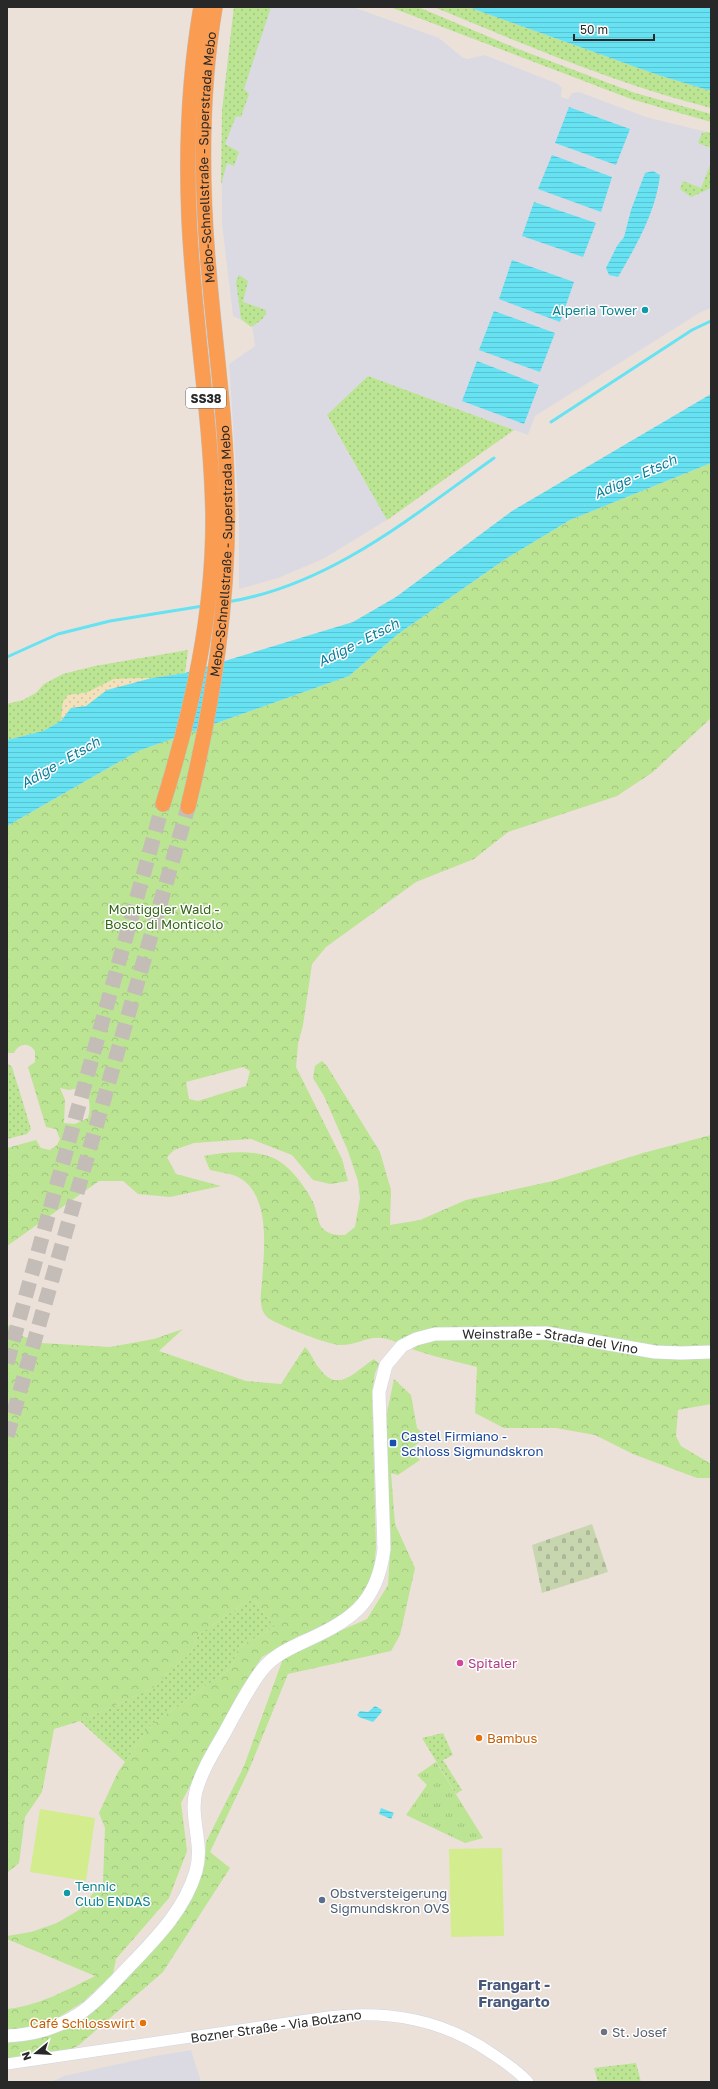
<svg xmlns="http://www.w3.org/2000/svg" width="718" height="2089" viewBox="0 0 718 2089" font-family="'Golos Text',sans-serif">
<defs>
<pattern id="grass-dots" width="8" height="8" patternUnits="userSpaceOnUse"><rect width="8" height="8" fill="#bbe493"/><path d="M2 2h.1M6 6h.1" fill="none" stroke="#a1c47f" stroke-width="1.8" stroke-linecap="round"/></pattern>
<pattern id="forest-crowns" width="20" height="18" patternUnits="userSpaceOnUse"><rect width="20" height="18" fill="#bbe493"/><path d="M2 6a3 3 0 1 1 6 0M12 15a3 3 0 1 1 6 0" fill="none" stroke="#a1c47f"/></pattern>
<pattern id="sand-dots" width="8" height="8" patternUnits="userSpaceOnUse"><rect width="8" height="8" fill="#f2e1ba"/><path d="M2 2h.1M6 6h.1" fill="none" stroke="#d0c1a0" stroke-width="1.8" stroke-linecap="round"/></pattern>
<pattern id="cemetery-stones" width="16" height="16" patternUnits="userSpaceOnUse"><rect width="16" height="16" fill="#c8d6b0"/><path d="M2 7V4a2 2 0 0 1 4 0v3zM10 15v-3a2 2 0 0 1 4 0v3z" fill="#acb897"/></pattern>
<pattern id="park-tufts" width="24" height="20" patternUnits="userSpaceOnUse"><rect width="24" height="20" fill="#bbe493"/><path d="M3 7l-1-3M5 7V3M7 7l1-3M15 17l-1-3M17 17v-4M19 17l1-3" fill="none" stroke="#a1c47f"/></pattern>
<pattern id="water-rules" width="6" height="5" patternUnits="userSpaceOnUse"><rect width="6" height="5" fill="#67e2f2"/><path d="M0 2.5h6" fill="none" stroke="#59c2d0"/></pattern>
</defs>
<rect width="100%" height="100%" fill="#ebe1d9"/>
<!-- industrial -->
<path fill="#dbdae3" d="M234,7h119l86,31 23,19 6,2 17,-4 73,29 4,4 -1,9 7,2 4,-6 7,-1 67,25 65,16v175l-10,4 -166,104 -7,19 -160,-59 -41,40 60,104 -64,39 -45,19 -39,11v-74l-10,-151 26,-18 -3,-21 -19,-9 -11,-92v-113z
M191,2050l10,32h-150l13,-6 91,-20z"/>
<!-- grass -->
<path fill="url(#grass-dots)" d="M234,7h37l-27,82 5,5 -8,23 -5,-1 -11,28 14,8 -5,14 -7,-3 -6,22 1,-74z
M390,7h28l100,42 117,44 76,21v8l-80,-23z
M434,7h34l190,68 53,16v17c-95,-24 -186,-63 -277,-101z
M707,132l4,1v15l-13,-5 4,-10z
M711,163v25l-20,9 -11,-8 3,-8 18,7z
M239,275l9,6 -5,21 23,8c1,8 -9,13 -15,17l-10,-8 -5,-37z
M368,376l146,54 -127,90 -60,-105z
M188,650l-3,23 -33,5 -38,1 -28,14 -18,2 -5,7 -2,19 -18,10 -36,9v-36l16,-4 13,-7 8,-9 19,-10 32,-8z
M7,1063l5,4 19,62 -4,5 -20,5z
M252,1598l23,29 -36,20 -8,21 -81,58 -25,36 -45,-41 71,-32 40,-37 7,-17z
M443,1733l10,22 -10,5 19,30 -6,4 -34,-56z
M636,2063l5,19h-43l-4,-14z"/>
<!-- forest -->
<path fill="url(#forest-crowns)" fill-rule="evenodd" d="M711,463v255l-58,54 -36,24 -109,36 -34,27 -58,23 -90,65 -14,17 -9,61 -5,19 -2,23 46,92 6,22 -18,3 -17,-4 -21,-25 -41,-16 -57,4 -20,7 -7,7 9,17 45,12 -51,11 -32,-3 -15,-13h-24l-92,65v-98l29,-8 5,8 9,2 7,-5 3,-6 -4,-10 -10,-2 -18,-60 7,-5v-11c-6,-9 -16,-8 -21,2h-7v-227l131,-75 211,-75 49,-42 109,-76 63,-38zM243,1067l7,4 -4,15 -48,15 -9,-2 -3,-17zM84,1087c6,11 7,20 4,31l-13,6 -11,-1 1,-23 -5,-12 9,2z
M322,1061l5,5 53,86 11,38 -1,35 30,-5 46,-20 87,-19 90,-28 68,-18v269l-33,6 -2,26 5,10 30,18v14h-14l-64,-24 -38,-19 -39,-7h-52l-29,-15 2,-46c-18,-5 -38,-9 -56,-15 -11,-3 -22,-10 -34,-13 -18,-5 -28,6 -46,6 -10,1 -66,-21 -74,-28 -9,-9 -6,-24 -5,-35 2,-31 10,-90 -26,-106 -8,-3 -18,-4 -26,-6l-6,-14c20,-4 44,-6 64,0 19,5 36,29 45,46 4,8 4,19 9,26 7,7 14,7 23,7l10,-8 5,-29 -2,-17 -10,-30 -24,-55 -11,-18 2,-12z
M7,1324l10,10 24,9 69,4 44,-8 29,-10 -24,22 87,30 35,3 24,-37c7,7 8,14 14,21 19,27 36,3 55,-9l5,5 -4,9 -3,20 4,155 -2,18 -5,16 -11,19 -31,26 -28,9 -37,21 -23,35 -58,111 6,48 -18,47 -53,61 -3,15 -30,28 -24,15 -25,12 -27,1v-21c31,-3 60,-19 88,-33l-88,-37v-3l24,-4 26,-9 22,-13 24,-28 2,-54 -6,-15 19,-41 32,-46 81,-58 8,-21 36,-20 -23,-29 -54,37 -7,17 -40,37 -71,32 -26,8 -12,63 -17,25 -6,46 -12,10z
M394,1379l17,16 6,33 10,9 -17,12 10,11 -22,15 -7,-2 4,51 20,44 -15,67 -9,16 -103,23 -40,98 -38,80 20,16 -67,104 -84,73 -17,9 -55,6v-19l25,-3 35,-9 46,-36 62,-69 30,-63 1,-19 38,-76 40,-110 83,-37 21,-34 3,-47 -5,-91 1,-34z"/>
<!-- sand -->
<path fill="url(#sand-dots)" d="M152,678l-45,12 -21,16 -15,2 -10,13 2,-19 5,-7 18,-2 28,-14z"/>
<!-- cemetery -->
<path fill="url(#cemetery-stones)" d="M592,1524l16,48 -66,21 -10,-48z"/>
<!-- park -->
<path fill="url(#park-tufts)" d="M436,1762l47,76 -18,5 -59,-28 21,-30 -10,-10z"/>
<!-- pitch -->
<path fill="#d2ec8e" d="M40,1809l55,9 -9,63 -56,-9z
M502,1848l2,88 -53,1 -2,-88z"/>
<!-- water -->
<path fill="url(#water-rules)" d="M468,7h243v84l-53,-16z
M569,107l61,22 -14,36 -61,-22z
M552,155l60,22 -11,35 -63,-23z
M653,171l7,4c-4,37 -24,71 -42,102l-9,-2 -3,-7 11,-22 7,-9 7,-27 14,-37z
M534,202l62,21 -13,34 -61,-21z
M512,260l62,22 -14,40 -61,-23z
M494,311l61,22 -15,39 -61,-22z
M477,361l62,24 -15,39 -62,-23z
M711,394v69l-141,57 -63,38 -109,76 -49,42 -211,75 -131,75v-86l36,-9 18,-10 10,-13 15,-2 21,-16 45,-12 33,-5 168,-51 43,-25 116,-86z
M375,1706l7,4 -1,3 -8,9 -14,-5 -2,-2 3,-4 8,1z
M381,1808l13,5 -3,6 -12,-5z"/>
<g fill="none" stroke-linecap="round" stroke-linejoin="round">
<!-- stream -->
<path stroke="#67e2f2" stroke-width="3" d="M551,422l141,-92 19,-9
M227,602c102,-16 184,-85 267,-144
M7,657l51,-23 52,-13 93,-15"/>
<!-- trunk-tunnel -->
<path stroke="#c4bcb6" stroke-width="15" stroke-dasharray="15 8" stroke-linecap="butt" d="M7,1363l156,-559
M7,1436l181,-629"/>
<!-- tertiary casing -->
<g stroke="#ced5e2" stroke-width="12">
<path id="tertiary" d="M7,2064l321,-47c61,-7 115,2 166,38 12,8 24,16 34,27"/>
</g>
<!-- secondary casing -->
<g stroke="#ced5e2" stroke-width="14">
<g id="secondary">
<path id="s1" d="M7,2036c23,-1 47,-7 67,-19 18,-10 32,-27 47,-42 29,-31 63,-62 75,-104 8,-27 -7,-54 0,-80 6,-21 18,-40 29,-59 11,-20 21,-40 34,-58 11,-16 25,-23 42,-31 48,-22 76,-37 83,-94l-5,-157 7,-27 16,-19 14,-7 19,-5 111,-1 109,19 26,1 30,-1"/>
</g>
</g>
<!-- trunk casing -->
<g stroke="#c3c3c3" stroke-width="16">
<g id="trunk">
<path d="M163,804c29,-94 51,-190 50,-290 -2,-100 -20,-198 -24,-298 -3,-70 0,-139 12,-209"/>
<path id="s2" d="M188,807c25,-104 42,-209 39,-316 -1,-73 -12,-145 -18,-218 -8,-88 -9,-178 6,-266"/>
</g>
</g>
<!-- tertiary -->
<use href="#tertiary" stroke="#fff" stroke-width="11"/>
<!-- secondary -->
<use href="#secondary" stroke="#fff" stroke-width="13"/>
<!-- trunk -->
<use href="#trunk" stroke="#fa9d52" stroke-width="15"/>
</g>
<!-- markers -->
<g fill="#0f9aa8" stroke="#fff" stroke-width="1.5">
<circle cx="645" cy="310" r="4"/>
<circle cx="67" cy="1893" r="4"/>
</g>
<rect fill="#1a4fb4" stroke="#fff" stroke-width="1.5" x="389" y="1439" width="8" height="8" rx="2"/>
<circle fill="#d1479c" stroke="#fff" stroke-width="1.5" cx="460" cy="1663" r="4"/>
<g fill="#e8710a" stroke="#fff" stroke-width="1.5">
<circle cx="479" cy="1738" r="4"/>
<circle cx="143" cy="2023" r="4"/>
</g>
<circle fill="#5c6f8a" stroke="#fff" stroke-width="1.5" cx="322" cy="1900" r="4"/>
<circle fill="#6b7280" stroke="#fff" stroke-width="1.5" cx="604" cy="2032" r="4"/>
<g text-anchor="middle" dominant-baseline="central" stroke-width="3" stroke-linejoin="round" paint-order="stroke">
<!-- shield labels -->
<rect fill="#fff" stroke="#686868" stroke-width="1" x="186" y="388" width="40" height="20" rx="3"/>
<g font-size="12" font-weight="bold" fill="#282828">
<text x="206" y="398">SS38</text>
</g>
<!-- street labels -->
<g font-size="13" fill="#282828" stroke="#fff">
<text stroke="none"><textPath href="#s2" startOffset="654">Mebo-Schnellstraße - Superstrada Mebo</textPath></text>
<text stroke="none"><textPath href="#s2" startOffset="259">Mebo-Schnellstraße - Superstrada Mebo</textPath></text>
<text stroke="none"><textPath href="#s1" startOffset="1024">Weinstraße - Strada del Vino</textPath></text>
<text transform="translate(276 2026) rotate(-8)">Bozner Straße - Via Bolzano</text>
</g>
<!-- culture labels -->
<g font-size="13" fill="#0d838f" stroke="#fff" text-anchor="end">
<text x="637" y="310">Alperia Tower</text>
<text x="75" y="1886" text-anchor="start">Tennic<tspan x="75" dy="15">Club ENDAS</tspan></text>
</g>
<!-- park labels -->
<g font-size="13" fill="#336617" stroke="#fff">
<text x="164" y="909">Montiggler Wald -<tspan x="164" dy="15">Bosco di Monticolo</tspan></text>
</g>
<!-- transit labels -->
<g font-size="13" fill="#164399" stroke="#fff" text-anchor="start">
<text x="401" y="1436">Castel Firmiano -<tspan x="401" dy="15">Schloss Sigmundskron</tspan></text>
</g>
<!-- hotel labels -->
<g font-size="13" fill="#b23c85" stroke="#fff" text-anchor="start">
<text x="468" y="1663">Spitaler</text>
</g>
<!-- food labels -->
<g font-size="13" fill="#c56008" stroke="#fff" text-anchor="start">
<text x="487" y="1738">Bambus</text>
<text x="135" y="2023" text-anchor="end">Café Schlosswirt</text>
</g>
<!-- service labels -->
<g font-size="13" fill="#4e5e75" stroke="#fff" text-anchor="start">
<text x="330" y="1893">Obstversteigerung<tspan x="330" dy="15">Sigmundskron OVS</tspan></text>
</g>
<!-- worship labels -->
<g font-size="13" fill="#5b616d" stroke="#fff" text-anchor="start">
<text x="612" y="2032">St. Josef</text>
</g>
<!-- water labels -->
<g font-size="14" font-style="italic" fill="#097f9b" stroke="#fff">
<text transform="translate(635 476) rotate(-24)">Adige - Etsch</text>
<text transform="translate(358 642) rotate(-27)">Adige - Etsch</text>
<text transform="translate(60 762) rotate(-30)">Adige - Etsch</text>
</g>
<!-- quarter labels -->
<g font-size="15" font-weight="bold" fill="#48587a" stroke="#fff">
<text x="514" y="1984">Frangart -<tspan x="514" dy="17">Frangarto</tspan></text>
</g>
</g>
<!-- border -->
<rect width="718" height="2089" fill="none" stroke="#282828" stroke-width="16"/>
<!-- north arrow -->
<g transform="translate(36 2053) rotate(252)" stroke="#ffffff" stroke-width="3" paint-order="stroke">
<path d="M0-3L7 15L0 10L-7 15Z" fill="#282828"/>
<text y="-6" font-size="11" font-weight="bold" text-anchor="middle" fill="#282828">N</text>
</g>
<!-- scale -->
<path d="M574 34v6h80v-6" fill="none" stroke="#282828" stroke-width="2"/>
<text x="580" y="34" font-size="12" fill="#282828" stroke="#ffffff" stroke-width="3" paint-order="stroke">50 m</text>
</svg>
